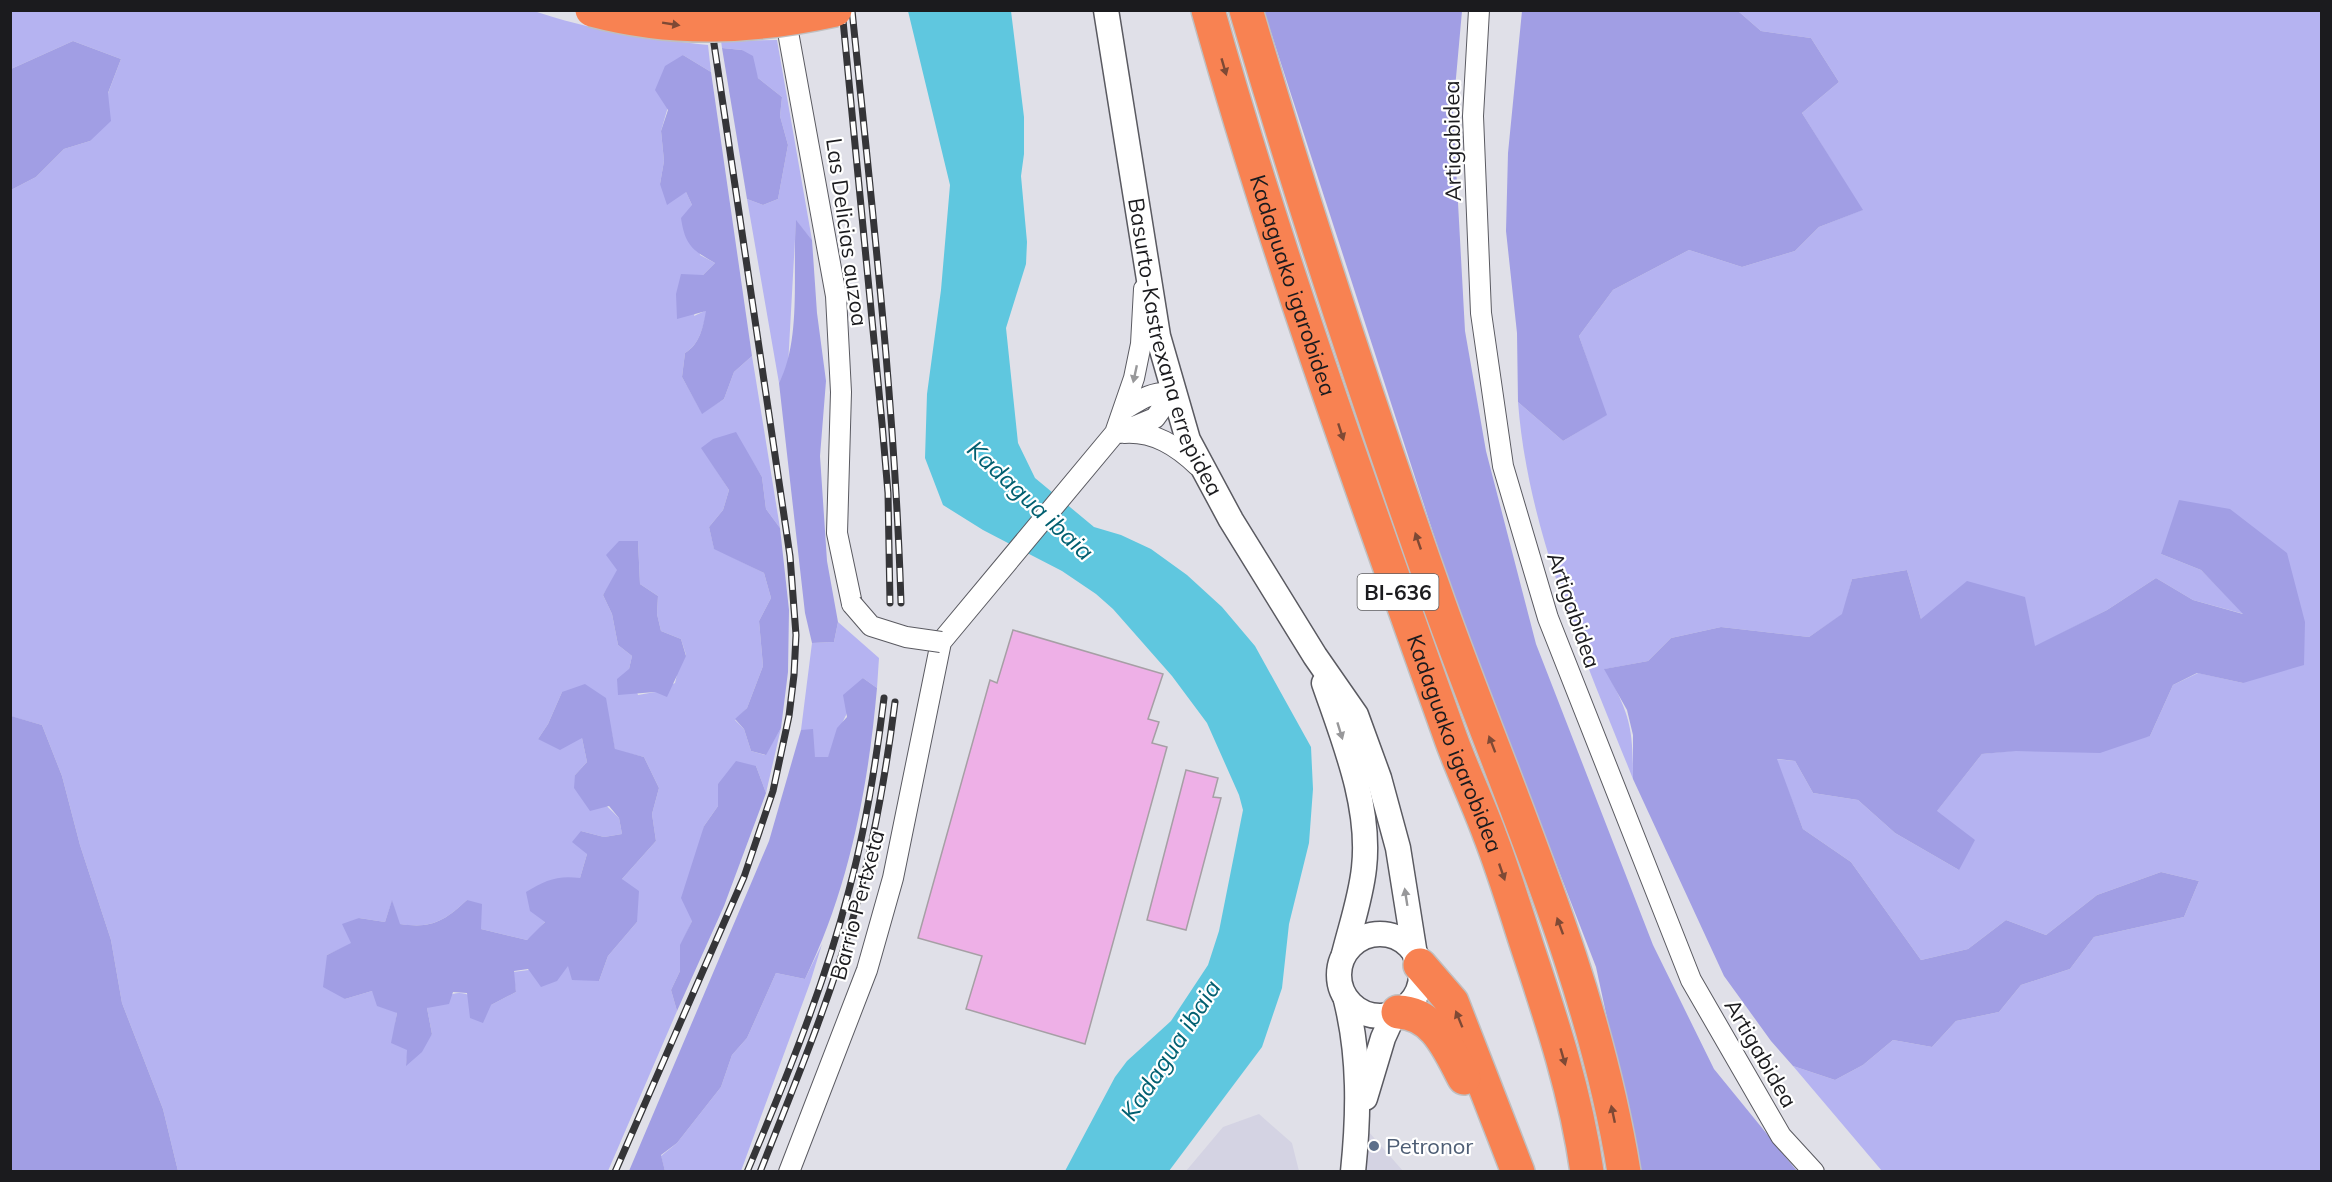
<svg xmlns="http://www.w3.org/2000/svg" width="2332" height="1182" viewBox="0 0 2332 1182" font-family="Mulish,sans-serif">
<rect width="100%" height="100%" fill="#e0e0e8"/>
<!-- built -->
<path fill="#d4d3e3" d="M1259,1114l33,29 7,28h-113l37,-44z
M1368,1131l35,40h-38z"/>
<!-- green -->
<path fill="#b5b3f1" fill-rule="evenodd" d="M531,10c62,21 112,28 177,35l3,27 -28,-17 -22,76 3,30 -4,23 26,8 6,13 8,50 15,8 -12,12 -9,41 13,-6c-4,17 -7,34 -22,43l-3,24 20,36 22,-14 10,-27 18,-16 28,172 -14,-19 -4,-32 -11,-18 -49,-11 27,42 -6,20 -14,17 5,21 50,25 7,25 -12,23 4,45 -16,42 -12,12 9,9 7,22 14,4 16,-27 -15,65 -10,-27 -38,18v22l-14,20 -12,95 -11,24 -1,26 -9,19 6,21 -69,160h-430l-15,-62 -41,-106 -11,-63 -31,-95 -18,-69 -20,-51 -32,-9 1,-526 25,-13 28,-28 26,-8 31,-82 -48,-18 -62,28 -1,-58zM638,541l2,43 18,12 -1,18 4,17 20,8 5,16 -8,15 -3,13 -20,9 -17,3 -9,-26 3,-13 -14,-11 -6,-31 -9,-19zM562,692l49,37 4,21 29,7 15,31 -7,26 4,27 -34,38 15,43 -29,34 -9,25 -31,-16 -55,7 3,20 -25,13c-34,-17 -33,-16 -64,3l5,26 -26,31 2,-15 -13,-25 2,-12 -25,-22 -27,8 -18,-44 24,-11 8,-26 26,4 7,-21 7,23c33,5 45,-3 68,-24l14,29 46,11 8,-6 45,-56 7,-24 -6,-23 23,6 18,-3 -3,-16 -44,-43 12,-13 -5,-24 -44,1 10,-15z
M1738,11h583v1160h-439l-89,-105 42,14 28,-15 30,-25 39,7 24,-26 43,-9 22,-27 49,-16 24,-32 90,-20 15,-36 -38,-9 -64,23 -51,40 -40,-15 -38,29 -47,11 -70,-98 -48,-33 -27,-70 19,2 18,32 45,7 37,33 64,37 -23,-58 46,-58 168,-18 23,-51 25,-12 45,10 44,-130 -126,1 40,16 43,44 -51,-14 -37,-22 -49,32 -72,37 -114,-28 -14,-49 -55,9 -9,35 -34,23 -88,-10 -50,11 -23,23 -43,8c25,46 28,57 28,110 -48,-121 -105,-246 -115,-377l45,39 43,-26 -27,-79 34,-46 76,-40 53,17 53,-16 24,-24 43,-17 -60,-97 37,-31 -28,-44 -50,-7z
M777,40l35,200 -16,-19 -8,145 -9,17 -32,-184 16,6 15,-6 10,-54 -8,-29 2,-19 -24,-19 -16,-28 -20,-2 -1,-7z
M838,622l41,36 -2,30 -14,-10c-11,28 -26,51 -35,80l-13,-1 -14,-27 11,-87 22,-1z
M822,944l-12,39 -69,188h-76l-4,-15 16,-13 44,-56 11,-32 15,-17 29,-65 29,6z"/>
<!-- forest -->
<path fill="#a19ee4" d="M1264,11h198l-9,100 12,220 21,120 50,193 117,301 61,124 83,102h-157l-44,-204 -137,-354z
M1522,11h216l23,20 50,7 28,44 -37,31 61,97 -44,17 -24,24 -53,16 -53,-17 -76,40 -34,46 28,79 -44,26 -45,-39 -1,-69 -11,-102 2,-78z
M73,41l48,18 -13,34 3,28 -21,20 -26,8 -28,28 -25,13v-121z
M722,48l20,2 11,6 5,22 24,19 -2,19 8,29 -10,54 -15,6 -16,-6z
M683,55l28,17 41,284 -18,16 -10,27 -22,15 -20,-37 3,-24c15,-9 18,-26 21,-42l-29,8 -1,-25 5,-20 22,1 12,-12c-23,-13 -30,-18 -34,-45l11,-13 -6,-13 -19,13 -7,-21 4,-23 -3,-30 7,-21 -13,-20 10,-24z
M796,220l16,20 5,73 9,68 -6,75 7,105 11,61 -4,20 -22,1 -7,-30 -26,-230c23,-44 13,-113 17,-163z
M736,432l26,45 4,32 14,19 9,82 -1,62 -7,56 -15,27 -15,-4 -7,-22 -9,-10 12,-11 16,-42 -4,-45 12,-23 -7,-25 -50,-24 -5,-22 14,-17 6,-20 -28,-42 12,-9z
M2179,500l51,9 57,44 18,69 -1,43 -61,18 -46,-10 -24,12 -23,51 -50,17 -84,-2 -34,3 -45,57 38,29 -16,30 -64,-37 -37,-33 -45,-7 -18,-32 -18,-2 26,70 48,33 70,98 47,-11 38,-29 40,15 51,-40 64,-23 38,9 -15,36 -90,20 -24,32 -49,16 -22,27 -43,9 -24,26 -39,-7 -30,25 -28,15 -42,-14 -22,-25 -47,-65 -91,-197v-44l-6,-25 -23,-41 44,-8 23,-23 50,-11 88,10 33,-23 10,-35 55,-9 14,49 46,-38 58,16 10,49 72,-36 49,-32 37,22 50,14 -42,-44 -40,-16z
M619,541h19l2,43 18,12 -1,18 4,17 20,8 5,17 -19,41 -12,-5 -37,3 -1,-16 12,-10 3,-13 -14,-11 -6,-31 -9,-19 14,-25 -11,-15z
M863,678l14,10c-9,101 -28,200 -72,291l-29,-6 -29,65 -15,17 -11,32 -44,56 -16,12 4,16h-36l140,-330 32,-111 12,-1 2,28h13l9,-29 10,-11 -4,-22z
M585,684l21,14 9,51 29,8 15,31 -7,26 4,27 -34,38 17,12 -2,31 -29,34 -9,25 -27,-1 -4,-14 -11,15 -16,6 -13,-18 -14,2 2,21 -25,13 -8,18 -13,-5 -3,-25 -14,-1 -4,12 -22,4 5,26 -10,18 -16,14 1,-16 -16,-7 6,-30 -20,-7 -5,-15 -27,8 -22,-12 4,-32 24,-12 -9,-19 17,-6 26,4 7,-22 8,24c32,5 44,-3 67,-24l15,4 -1,25 46,11 18,-18 -15,-11 -4,-19c19,-12 32,-17 54,-14l7,-24 -15,-12 9,-11 23,6 18,-3 -3,-16 -10,-12 -19,5 -16,-23 1,-13 12,-13 -5,-24 -22,12 -22,-11 10,-15 14,-32z
M11,716l31,9 20,51 18,69 31,95 11,63 41,106 15,62h-167z
M736,761l20,5 10,27 -42,113 -47,105 -6,-21 9,-19v-26l12,-24 -11,-23 23,-72 14,-20v-22z"/>
<!-- water -->
<path fill="#5fc7df" d="M908,11h103l13,106v37l-3,22 6,66 -1,22 -20,64 12,115 17,35 59,49 27,8 30,14 36,26 35,32 33,39 56,101 2,42 -4,54 -20,81 -7,64 -20,59 -93,124h-104l50,-94 12,-16 44,-40 37,-56 11,-34 24,-121 -4,-15 -32,-72 -35,-47 -59,-67 -17,-15 -34,-23 -79,-41 -40,-25 -18,-47 2,-64 14,-104 9,-105z"/>
<!-- building -->
<path fill="#eeb0e7" stroke="#a69fa5" stroke-width="1.5" d="M1013,630l150,44 -15,45 11,3 -7,21 15,4 -82,297 -119,-35 16,-53 -64,-18 72,-258 7,3z
M1186,770l32,8 -5,19 8,1 -35,132 -39,-10z"/>
<g fill="none" stroke-linecap="round" stroke-linejoin="round">
<!-- minor casing -->
<g stroke="#5a5a61" stroke-width="22">
<path id="minor" d="M784,10l52,286 5,96 -4,141 15,71
M1479,10l-6,106 8,197 22,153 45,152 143,362 90,156 33,36
M1119,433l36,-15 18,-25c-20,-2 -32,6 -48,16
M1124,433c30,-2 53,13 74,33
M789,1172l78,-202 26,-92 48,-236 174,-209 19,-55 7,-34 3,-55"/>
</g>
<!-- tertiary casing -->
<g stroke="#5a5a61" stroke-width="27">
<g id="tertiary">
<path id="s1" d="M1106,10l52,326 30,104 43,80 84,136 41,59 23,63 19,70 17,107"/>
<path d="M1324,683c20,58 47,123 40,185 -3,29 -13,58 -20,86"/>
<circle cx="1380" cy="975" r="41"/>
<path d="M1346,1000c14,56 13,114 7,172"/>
<path d="M1365,1098l18,-60 10,-22"/>
</g>
</g>
<!-- motorway casing -->
<g stroke="#bfbfc0" stroke-width="36">
<g id="motorway">
<path id="s2" d="M1208,10c69,247 157,488 243,729 12,33 27,64 39,97 14,36 25,73 37,110 25,75 49,148 60,226"/>
<path d="M1246,10c59,201 124,399 194,596 67,187 152,368 184,566"/>
<path d="M1420,965l32,37 66,170"/>
<path d="M1398,1012c37,1 51,38 66,66"/>
</g>
</g>
<!-- minor -->
<use href="#minor" stroke="#fff" stroke-width="20"/>
<!-- tertiary -->
<use href="#tertiary" stroke="#fff" stroke-width="24"/>
<!-- motorway -->
<use href="#motorway" stroke="#f88252" stroke-width="33"/>
<!-- rail casing -->
<g stroke="#353538" stroke-width="7">
<path id="rail" d="M842,10l40,413 6,70 2,110
M852,10c20,198 43,395 49,593
M615,1172l129,-295 29,-86 16,-75 5,-41 2,-40 -6,-79 -81,-546
M747,1172c39,-93 77,-185 102,-282 17,-63 27,-127 35,-192
M760,1172c34,-86 70,-172 95,-261 19,-69 31,-138 40,-209"/>
</g>
<!-- rail -->
<use href="#rail" stroke="#fff" stroke-width="4.5" stroke-dasharray="14" stroke-linecap="butt"/>
<!-- minor-bridge casing -->
<g stroke="#5a5a61" stroke-width="22" stroke-linecap="butt">
<path id="minor-bridge" d="M852,604l19,22 35,11 35,5"/>
</g>
<!-- motorway-bridge casing -->
<g stroke="#bfbfc0" stroke-width="36" stroke-linecap="butt">
<path id="motorway-bridge" d="M592,10c83,22 160,18 243,0"/>
</g>
<!-- minor-bridge -->
<use href="#minor-bridge" stroke="#fff" stroke-width="20"/>
<!-- motorway-bridge -->
<use href="#motorway-bridge" stroke="#f88252" stroke-width="33"/>
</g>
<!-- one-way arrows -->
<defs><path id="oneway-solid" d="M-6-.8H1V-3.2L6.5 0L1 3.2V.8H-6Z" transform="scale(1.5)"/></defs>
<g fill="#7e4935">
<use href="#oneway-solid" transform="translate(671 24) rotate(9)"/>
<use href="#oneway-solid" transform="translate(1224 67) rotate(74)"/>
<use href="#oneway-solid" transform="translate(1341 432) rotate(72)"/>
<use href="#oneway-solid" transform="translate(1418 541) rotate(-109)"/>
<use href="#oneway-solid" transform="translate(1492 744) rotate(-111)"/>
<use href="#oneway-solid" transform="translate(1502 872) rotate(71)"/>
<use href="#oneway-solid" transform="translate(1560 926) rotate(-110)"/>
<use href="#oneway-solid" transform="translate(1459 1019) rotate(-112)"/>
<use href="#oneway-solid" transform="translate(1563 1057) rotate(74)"/>
<use href="#oneway-solid" transform="translate(1613 1114) rotate(-102)"/>
</g>
<g fill="#98989a">
<use href="#oneway-solid" transform="translate(1135 374) rotate(102)"/>
<use href="#oneway-solid" transform="translate(1340 731) rotate(73)"/>
<use href="#oneway-solid" transform="translate(1406 897) rotate(-99)"/>
</g>
<!-- markers -->
<circle fill="#5c6f8a" stroke="#fff" stroke-width="2" cx="1374" cy="1146" r="6"/>
<g text-anchor="middle" dominant-baseline="central" stroke-width="4.5" stroke-linejoin="round" paint-order="stroke">
<!-- shield labels -->
<rect fill="#fff" stroke="#5f5f62" stroke-width="1.5" x="1357.5" y="574" width="81" height="36" rx="4.5"/>
<g font-size="21" font-weight="bold" fill="#1b1b1e">
<text x="1398" y="592">BI-636</text>
</g>
<!-- street labels -->
<g font-size="22" fill="#1b1b1e" stroke="#fff">
<text transform="translate(1452 141) rotate(-91)">Artigabidea</text>
<text transform="translate(847 232) rotate(82)">Las Delicias auzoa</text>
<text stroke="none"><textPath href="#s2" startOffset="288">Kadaguako igarobidea</textPath></text>
<text stroke="none"><textPath href="#s1" startOffset="345">Basurto-Kastrexana errepidea</textPath></text>
<text transform="translate(1574 610) rotate(71)">Artigabidea</text>
<text stroke="none"><textPath href="#s2" startOffset="774">Kadaguako igarobidea</textPath></text>
<text transform="translate(857 905) rotate(-75)">Barrio Pertxeta</text>
<text transform="translate(1761 1053) rotate(60)">Artigabidea</text>
</g>
<!-- service labels -->
<g font-size="22" fill="#4e5e75" stroke="#fff" text-anchor="start">
<text x="1386" y="1146">Petronor</text>
</g>
<!-- water labels -->
<g font-size="24" font-style="italic" fill="#015f70" stroke="#fff">
<text transform="translate(1031 500) rotate(43)">Kadagua ibaia</text>
<text transform="translate(1170 1050) rotate(-57)">Kadagua ibaia</text>
</g>
</g>
<!-- border -->
<rect width="2332" height="1182" fill="none" stroke="#1b1b1e" stroke-width="24"/>
</svg>
